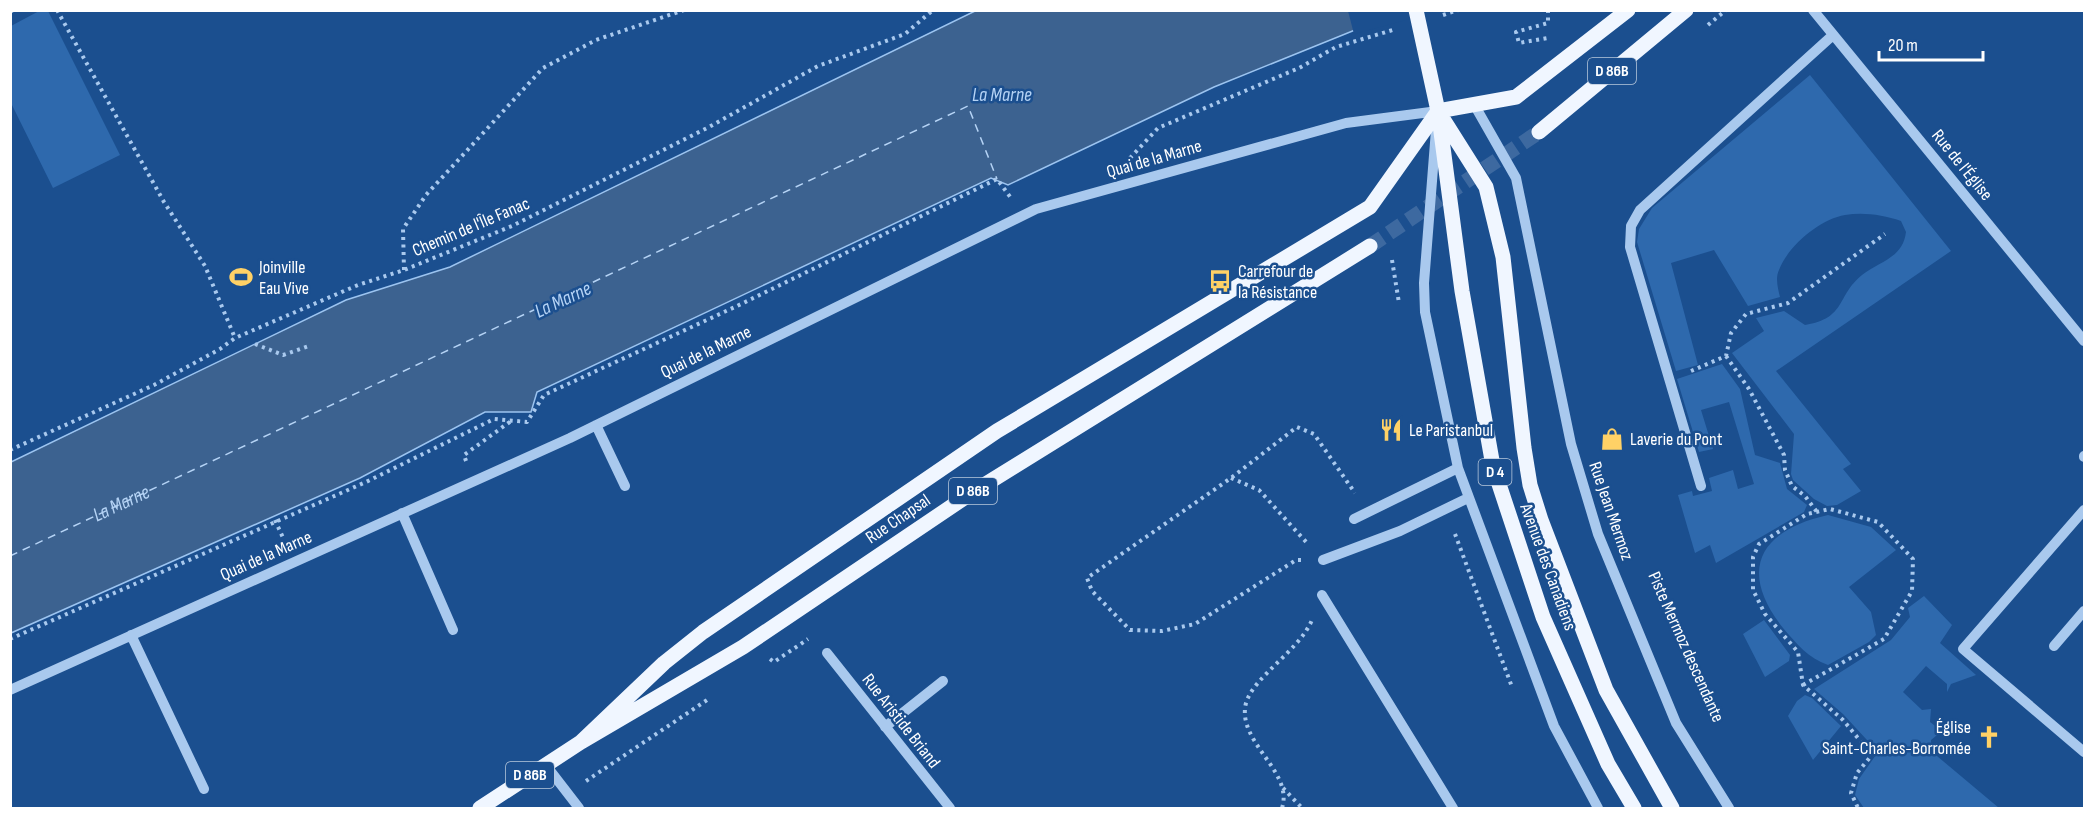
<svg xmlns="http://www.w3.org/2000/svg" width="2095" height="819" viewBox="0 0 2095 819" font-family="'Sofia Sans Condensed',sans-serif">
<rect width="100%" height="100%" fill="#1b4f8f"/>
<!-- green -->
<path fill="#2e69ad" d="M41,10l7,1 72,144 -67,33 -42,-85v-77z
M1810,75l141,176 -175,120 75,93 -8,5 18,22 -24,14 -10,1 -13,-7 -21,-19 -2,-6 3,-40 -62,-81 32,-22 -8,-13 28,-7 21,14c42,-7 31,-29 57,-50 18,-14 41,-17 44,-43l-5,-11c-18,-6 -37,-9 -56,-6 -25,4 -57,31 -66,55 -4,8 -1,19 1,27l-32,9 -34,-56 -43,13 27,102 -22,6 -39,-129 2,-13 13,-21z
M1722,364l18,25 15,66 25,8 7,26 20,16 -3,7 -88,51 -6,-18 -15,8 -17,-58 14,-4 1,5 19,-5 -3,-13 24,-8 5,19 16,-5 -25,-82 -28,8 12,39 -14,3 -22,-73z
M1828,515l43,12 25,23 -47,37 22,25 5,23 -7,7 -41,23c-20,-7 -31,-21 -45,-37 -46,-58 -23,-98 45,-113z
M1924,596l28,29 -12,18 36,32 -25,9 -4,8v-8l-21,-18 -23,26 19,18 9,-1 -1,13 12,9 -11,9v11l68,57h-135l-9,-13 4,-16 19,-27 -35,-38 -29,-25 77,-49 19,-23 -2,-9z
M1764,620l26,35 -1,6 -24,16 -22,-43z
M1805,695l7,3 29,28 -28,34 -25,-44 9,-15z"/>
<!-- water -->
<path fill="#3c6290" stroke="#9cc4f0" stroke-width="1.5" d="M975,11h456l-76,19 -141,57 -206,98 -17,-7 -454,214 -6,20h-46l-125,66 -349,155v-171l335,-162 104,-33z"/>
<!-- pier -->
<path fill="#1b4f8f" d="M1434,10l-2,3 -78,21 -6,-23z"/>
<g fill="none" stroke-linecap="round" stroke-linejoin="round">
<!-- ferry -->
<path stroke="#b5d3f5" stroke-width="1.5" stroke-dasharray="8 6" stroke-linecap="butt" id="s1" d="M10,556l958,-450 29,73"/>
<!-- major-tunnel -->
<path stroke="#3d69a0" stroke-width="15" stroke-dasharray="15 8" stroke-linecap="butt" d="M1370,246l169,-114"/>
<!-- path -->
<path stroke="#a9c9ee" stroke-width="4" stroke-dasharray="3 4.5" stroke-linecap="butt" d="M57,10l107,192 41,64 30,72
M1548,10v13l-32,9 3,11 29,-5
M10,12l3,-2
M1443,15l15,-5
M1708,25l18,-15
M1130,158l28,-30 141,-60 37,-21 60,-18
M1392,260l7,43
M404,270l-1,-41 23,-34 117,-127 53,-28 88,-30
M255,344l28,11 26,-9
M1726,356l23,33 35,66 1,15 7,16 13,10 12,16
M1691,371l35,-15 5,-23 15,-19 42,-11 97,-69
M10,450l144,-65 66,-36 15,-11 123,-53 46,-15 108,-44 197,-99 109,-61 87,-32 28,-24
M466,461l-2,-6 47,-34
M1231,478l28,12 48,53
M275,520l9,20
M1455,534l57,153
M1301,560h-5l-101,64 -33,7 -32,-1 -38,-39 -5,-13 144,-100 66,-51 17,7 41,59
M10,639l356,-157 128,-63 33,3 17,-27 191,-88 262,-128 14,19
M770,659l4,3 34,-23
M1803,685l81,-46 28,-48 1,-32 -35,-37 -48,-13 -23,5 -48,30 -6,13v33l12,24 33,38 5,33 40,35 29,35 -15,18 -6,20 7,15
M586,781l121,-81
M1283,788l19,20
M1282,808c12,-37 -46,-66 -36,-105 8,-27 53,-52 66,-83"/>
<!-- minor -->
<path stroke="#a9c9ee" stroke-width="10" d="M1813,10l271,331
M1475,106l41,72 55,266 27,90 78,189 53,85
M1436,130l-12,153 1,29 33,156 96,258 44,82
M596,425l29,61
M2084,456v1
M1701,486l-71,-239 1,-21 9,-16 193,-175
M2084,510l-121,139 121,103
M402,513l51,117
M1354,519l104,-51
M1323,560l77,-29 68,-33
M1322,595l131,213
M131,635l73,154
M2054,646l30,-35
M827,653l123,155
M10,690l560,-252 466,-229 310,-86 92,-12 -1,3
M885,727l58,-46
M545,764l34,44"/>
<!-- major -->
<path stroke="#f0f6ff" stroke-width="15" d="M1416,10l22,101 48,76 17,70 21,191 6,37 11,35 65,170 66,118
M1439,117l23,174 31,175 50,151 65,147 26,44
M1539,132l147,-122
M581,742l83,-79 39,-31 294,-201 373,-224 68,-96 78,-14 112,-87
M480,808l101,-66 162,-95 230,-155 397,-246"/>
</g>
<!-- icons -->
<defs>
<g id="stadium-bare" transform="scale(1.8)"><path d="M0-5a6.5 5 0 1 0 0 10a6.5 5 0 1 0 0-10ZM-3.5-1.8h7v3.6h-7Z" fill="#ffd166" stroke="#1b4f8f" stroke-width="2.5" paint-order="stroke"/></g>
<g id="bus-bare" transform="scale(1.8)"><path d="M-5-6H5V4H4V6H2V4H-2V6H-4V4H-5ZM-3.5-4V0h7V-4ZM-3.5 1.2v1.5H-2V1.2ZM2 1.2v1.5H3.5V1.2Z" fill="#ffd166" stroke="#1b4f8f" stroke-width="2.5" paint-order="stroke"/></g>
<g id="restaurant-bare" transform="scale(1.8)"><path d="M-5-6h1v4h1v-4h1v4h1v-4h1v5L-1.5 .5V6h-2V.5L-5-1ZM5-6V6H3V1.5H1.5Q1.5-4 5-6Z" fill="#ffd166" stroke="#1b4f8f" stroke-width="2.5" paint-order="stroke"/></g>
<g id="shop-bare" transform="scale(1.8)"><path d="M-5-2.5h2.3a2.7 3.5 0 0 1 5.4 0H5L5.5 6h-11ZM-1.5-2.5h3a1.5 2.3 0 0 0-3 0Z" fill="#ffd166" stroke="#1b4f8f" stroke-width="2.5" paint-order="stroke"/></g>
<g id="church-bare" transform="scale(1.8)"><path d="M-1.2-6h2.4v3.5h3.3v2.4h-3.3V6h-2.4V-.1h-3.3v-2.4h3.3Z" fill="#ffd166" stroke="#1b4f8f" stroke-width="2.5" paint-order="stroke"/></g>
</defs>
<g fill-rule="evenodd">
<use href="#stadium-bare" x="241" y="277"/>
<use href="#bus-bare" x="1220" y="281"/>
<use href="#restaurant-bare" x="1391" y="430"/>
<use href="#shop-bare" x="1612" y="439"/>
<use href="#church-bare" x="1989" y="737"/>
</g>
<g text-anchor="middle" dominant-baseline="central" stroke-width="5" stroke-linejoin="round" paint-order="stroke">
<!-- shield labels -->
<g fill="#1b4f8f" stroke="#bbcadd" stroke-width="1.5">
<rect x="1588" y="58" width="48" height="26" rx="4.5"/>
<rect x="1478.5" y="459" width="33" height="26" rx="4.5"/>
<rect x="949" y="478" width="48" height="26" rx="4.5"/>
<rect x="506" y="762" width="48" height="26" rx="4.5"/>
</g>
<g font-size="16" font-weight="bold" fill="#fff">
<text x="1612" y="71">D 86B</text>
<text x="1495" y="472">D 4</text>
<text x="973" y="491">D 86B</text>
<text x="530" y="775">D 86B</text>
</g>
<!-- street labels -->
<g font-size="18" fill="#fff" stroke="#1b4f8f">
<text transform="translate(1154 159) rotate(-16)">Quai de la Marne</text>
<text transform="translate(1962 165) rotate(51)">Rue de l'Église</text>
<text transform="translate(471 227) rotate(-23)">Chemin de l'Île Fanac</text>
<text transform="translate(706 352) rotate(-26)">Quai de la Marne</text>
<text transform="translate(1611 511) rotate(71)">Rue Jean Mermoz</text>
<text transform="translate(898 519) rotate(-34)">Rue Chapsal</text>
<text transform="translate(266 556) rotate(-24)">Quai de la Marne</text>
<text transform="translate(1548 567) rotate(70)">Avenue des Canadiens</text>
<text transform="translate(1686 647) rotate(66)">Piste Mermoz descendante</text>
<text transform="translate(901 721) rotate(52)">Rue Aristide Briand</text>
</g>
<!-- poi labels -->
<g font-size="18" fill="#fff" stroke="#1b4f8f" text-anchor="start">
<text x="259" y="267">Joinville<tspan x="259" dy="21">Eau Vive</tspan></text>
<text x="1238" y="271">Carrefour de<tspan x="1238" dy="21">la Résistance</tspan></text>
<text x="1409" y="430">Le Paristanbul</text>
<text x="1630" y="439">Laverie du Pont</text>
<text x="1971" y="727" text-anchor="end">Église<tspan x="1971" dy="21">Saint-Charles-Borromée</tspan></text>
</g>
<!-- water labels -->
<g font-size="20" font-style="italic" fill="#b5d3f5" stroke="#1b4f8f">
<text x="1002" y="95">La Marne</text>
<text transform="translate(563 300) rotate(-25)">La Marne</text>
<text stroke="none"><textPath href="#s1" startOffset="123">La Marne</textPath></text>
</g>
</g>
<!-- border -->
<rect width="2095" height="819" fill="none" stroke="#ffffff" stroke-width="24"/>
<!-- scale -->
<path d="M1879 51v9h104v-9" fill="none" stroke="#ffffff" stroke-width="3"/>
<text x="1888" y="51" font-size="18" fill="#ffffff" stroke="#1b4f8f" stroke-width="4.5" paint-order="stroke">20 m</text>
</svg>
